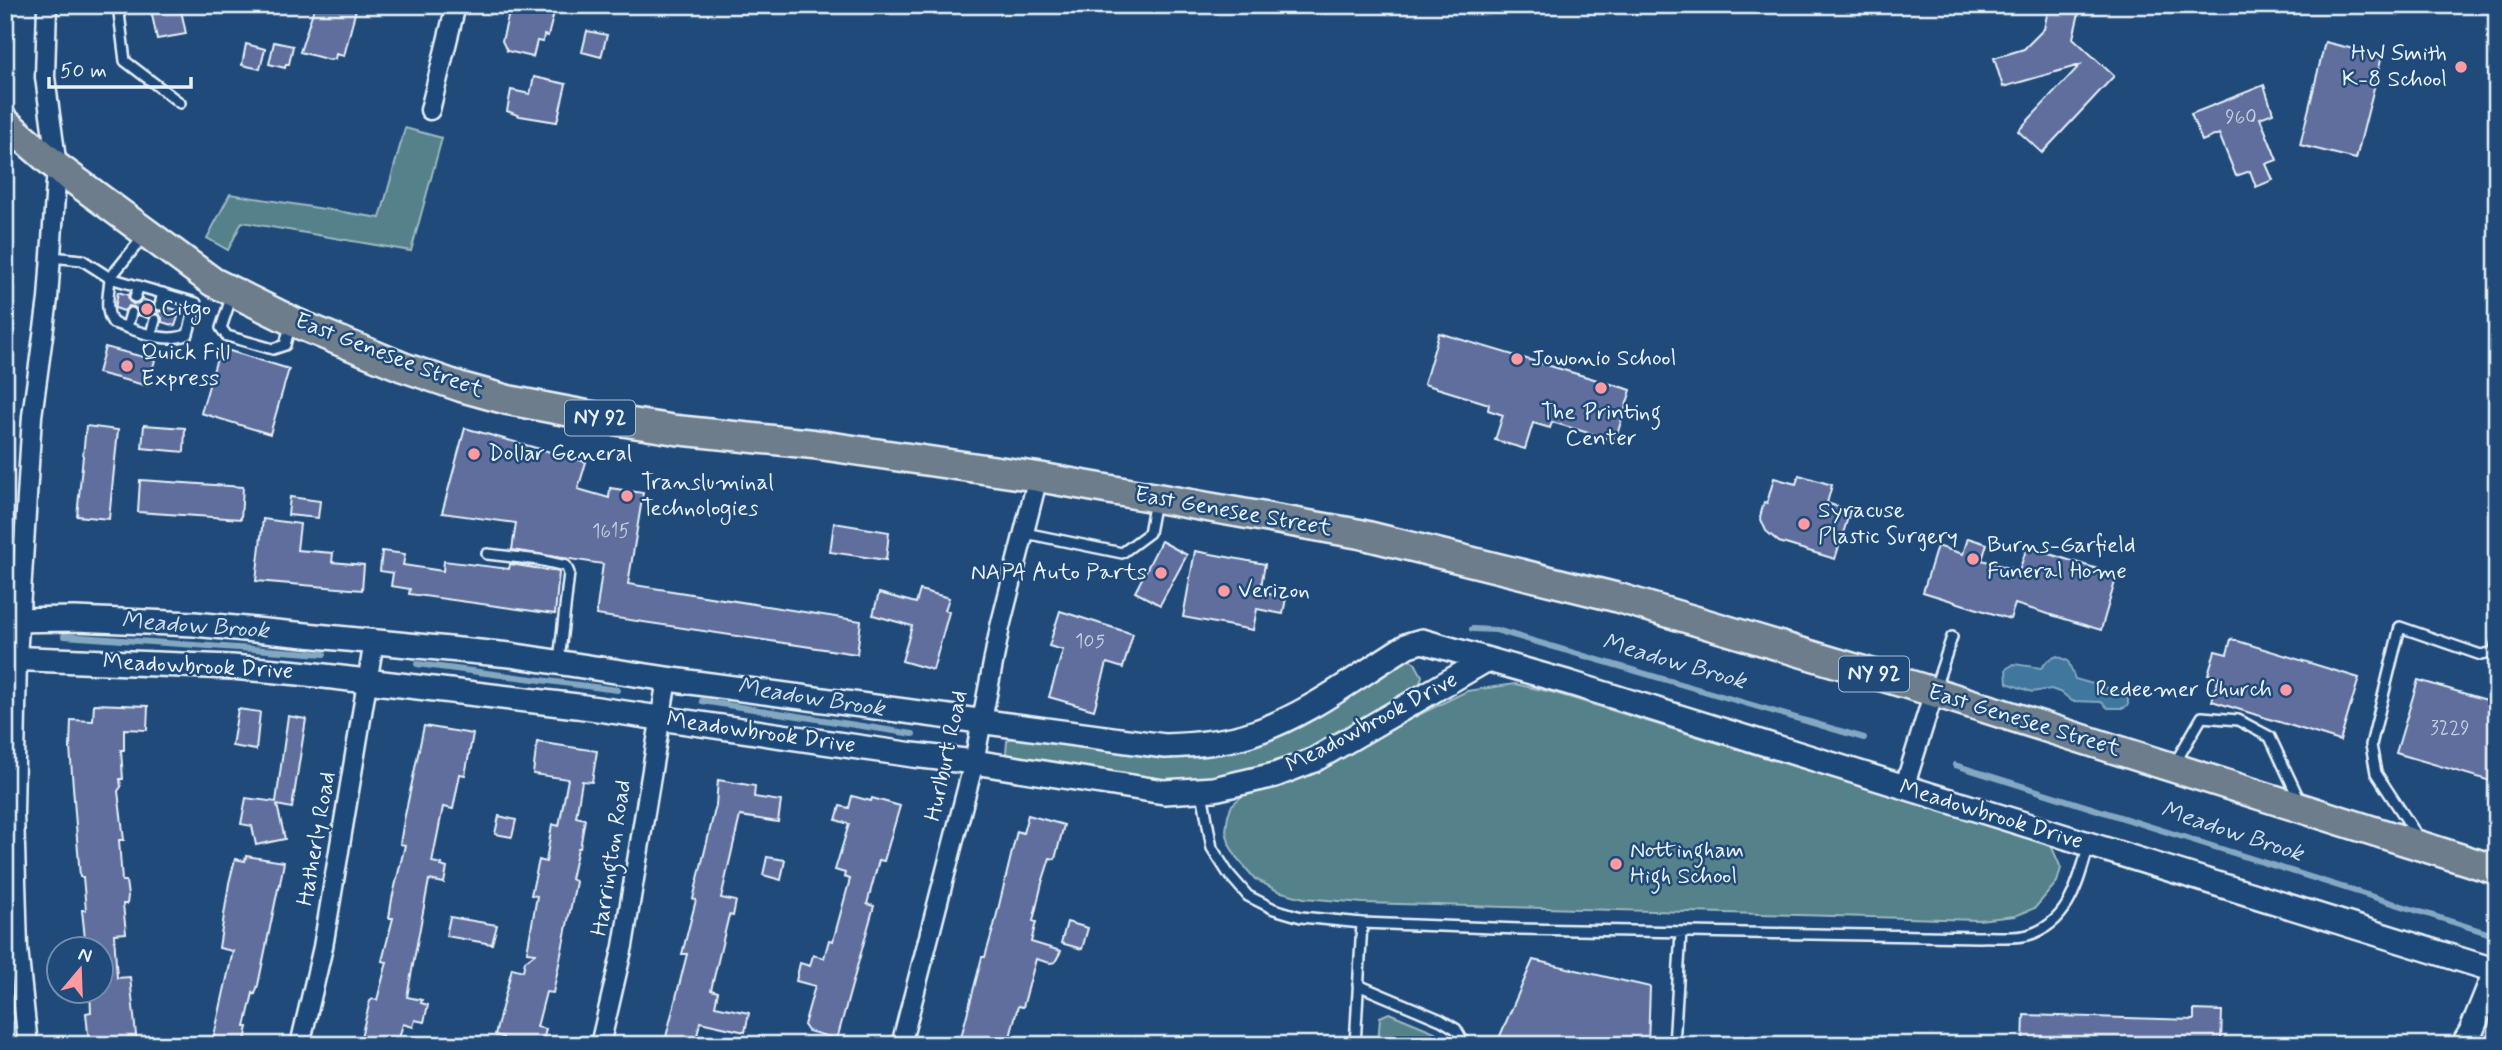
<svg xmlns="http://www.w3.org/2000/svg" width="2502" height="1050" viewBox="0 0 2502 1050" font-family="Mynerve,sans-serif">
<rect width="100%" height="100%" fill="#1f4a7a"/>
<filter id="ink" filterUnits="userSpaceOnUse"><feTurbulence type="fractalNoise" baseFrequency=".0143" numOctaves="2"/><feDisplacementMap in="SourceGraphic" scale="14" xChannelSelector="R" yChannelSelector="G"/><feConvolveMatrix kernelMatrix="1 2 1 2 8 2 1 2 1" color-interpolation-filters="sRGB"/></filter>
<g filter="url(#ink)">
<!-- green -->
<path fill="#54818a" stroke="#9eb9c1" stroke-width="2" d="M405,128l37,10 -31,113 -169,-29 -14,28 -21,-12 23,-44 150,24z
M1409,659l6,4 7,13 -3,10c-45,27 -90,59 -140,78 -86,33 -181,7 -268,-7l-5,-4 1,-12 7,-6 177,18z
M1515,684l40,9 496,152 10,23 -4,14 -22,26 -20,8 -37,4 -615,-17 -59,-5 -26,-7 -23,-12 -18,-21 -7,-12 -4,-15 2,-16 4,-10 11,-10 63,-24 161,-80z
M1389,1013l46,19 12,13h-69l2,-28z"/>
<!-- water -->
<path fill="#41779e" stroke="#84a8c2" stroke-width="2" d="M2057,656l11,5 7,18 43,12 10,7v6l-4,4h-16l-7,-6 -29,-1 -10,-8 -11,-4 -19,3 -25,-9 -1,-14 8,-5 27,4 7,-8z"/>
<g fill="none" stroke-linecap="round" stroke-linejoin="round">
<!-- stream -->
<path stroke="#84a8c2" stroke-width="6" d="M1472,629l24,1 368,108
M64,636l260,18
M417,664l200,26
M702,701l211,33
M1955,765l542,171"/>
</g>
<!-- building -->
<path fill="#5f6e9c" stroke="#e8f1f8" stroke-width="2" d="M150,5h30l6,29 -29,5z
M315,5h42l-13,51 -8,-2 -1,5 -5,1 -30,-8z
M511,5h45l-8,31 -4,-1 -1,7 -6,-1 -4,16 -26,-6 -5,-10z
M2049,5h32l-8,33 41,38 -72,77 -24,-22 62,-66 -77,22 -9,-29 30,-9 20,-20z
M587,31l20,4 -6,22 -19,-5z
M274,42l19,4 -4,18h-3l-1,4 -16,-4z
M2325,42l57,14 -26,103 -56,-14z
M246,44l19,5 -5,20 -18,-4z
M534,77l32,7 -9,38 -37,-6 -13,-5 4,-21 19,4z
M2264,85l9,28 -13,5 17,42 -11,4 7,16 -17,7 -6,-16 -14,5 -17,-42 -17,7 -11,-27z
M118,292l10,3 1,6 4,3 6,-1 3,-4 11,4 1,5 4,4 5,-1 4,-4 13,4 -5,15 -13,-4v-4l-4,-4 -5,-1 -5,5 -10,-3v-4l-4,-4 -5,-1 -5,5 -9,-3z
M1439,333l192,57 -16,51 -63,-19 -2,6 -17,-5 -8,26 -30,-9 8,-25 -15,-5 1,-6 -65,-20z
M105,347l50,13 -7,26 -50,-13z
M220,348l69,21 -19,65 -69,-21z
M144,425l41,3 -1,24 -42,-4z
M86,426l32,4 -9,89 -32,-3z
M465,428l121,34 -8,27 31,9 1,-10 33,5 -15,91 233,37 -4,33 -261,-39 7,-51 -91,-14 4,-27 -74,-10z
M1799,475l33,10 -5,18 23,8 -15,48 -56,-17 -13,-11 -6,-14 4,-15 3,1 7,-25 22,6z
M140,480l103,7 -2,32 -103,-7z
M290,497l30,4 -2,17 -30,-3z
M263,519l37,5 -3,26 36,3 -1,9 32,3 -2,25 -106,-9z
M834,523l55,9 -3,28 -56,-8z
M1968,538l19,6 -5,16 37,11 8,-24 90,28 -16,55 -86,-26 -5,15 -87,-27 14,-46 26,8z
M1161,541l26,14 -27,50 -25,-13z
M382,551l23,3 -2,11 40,6 1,-10 65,8 1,-5 49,8 -4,42 -146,-20 1,-5 -19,-3 2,-13 -13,-2z
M1195,551l70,13 -5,28 26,6 -3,16 -26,-5 -4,21 -70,-13z
M920,590l29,8 -4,12 4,2 -16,58 -31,-9 10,-35 -39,-11 6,-22 37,10z
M1060,611l73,23 -10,34 -16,-5 -13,47 -45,-13 14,-47 -14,-4z
M2231,639l128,39 -19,63 -128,-40 7,-24 -11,-3 7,-23 12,3z
M2418,680l79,23v80l-101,-30z
M94,704l54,2 -1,24 -23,-1v21h-3l2,29h-3l1,8 -3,4 6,49h-5l3,41h4l2,15 -1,8h-4l3,29 -12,1 3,44 13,-1 7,68h-47l-2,-12 -2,-20 5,-1 -1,-22h12v-42h-16l-4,-38h4l-3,-33h-3l-10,-129 1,-28 22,1z
M238,709l22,3 -4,38 -24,-4z
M288,716l18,3 -14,89 -15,-3 8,34 -29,6 -4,-19 -11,-2 5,-26 30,4z
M424,726l49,8 -8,41 -5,-1 -7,35 -10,-2 -11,55 10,2 -1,2 6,2 -3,15 -15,-3 -22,117 15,3 -1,3 7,2 -4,17 -9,-2 -2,7 -10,-3 -6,21h-38l11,-44 3,-2 4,1 10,-38 -5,-1 11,-43h-4l3,-19 13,-54 -5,-1 4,-24z
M537,742l60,9 -5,31 -10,-1 -6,36 9,2 -5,29h-2l-7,31 5,3 -23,111 -7,-1 -9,35 9,2 -4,16h-41l2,-8 -8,-2 17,-67 11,3 2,-10 11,-8 -9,-1 10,-56 -6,-1 8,-35 7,2 6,-38 7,2 9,-47 -35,-5z
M718,780l37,6 -1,11 27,4 -3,21 -38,-6 -19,82 15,3 -3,15 -4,-1 -18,75 7,2 -3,14 34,7 -4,19 -45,-10 -5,23h-31l23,-91h-5l14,-54 -3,-1 23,-94z
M852,796l19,5 1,-3 28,8 -16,55 -5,-1 -12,44 7,2 -37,133 -29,-8 -4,-6 11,-39 -19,-5 4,-18 10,3 3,-11 11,3 5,-18 4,1 17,-62 -6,-2 1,-4 -10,-3 14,-46 -13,-4 4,-14 9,2z
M1028,815l36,10 -9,34 -5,-1 -8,25 -9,38 3,1 -5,20 30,9 -6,11 -5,1 -14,-4 -13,48 -5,-1 -10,39h-49l23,-88h3l9,-31 23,-95 6,2z
M499,816l17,4 -4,17 -17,-3z
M246,856l38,6 -5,27h-1l-20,96 -3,9 -2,-1 -8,34h3l-4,18h-32l21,-94 -14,-3 10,-65 6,-24 10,2z
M767,857l18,3 -4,20 -18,-5z
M450,917l47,8 -5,19 -46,-8z
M1067,922l21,6 -6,21 -21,-6z
M1533,960l117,27 -2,58h-152z
M2194,1010l28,1 -1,34h-198l1,-30 170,5z"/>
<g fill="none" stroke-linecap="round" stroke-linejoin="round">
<!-- service casing -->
<g stroke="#e8f1f8" stroke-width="14">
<path id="service" d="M118,5l7,56 55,42
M51,257l31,3 28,18c-1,15 -6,32 3,45 24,7 52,22 75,11l8,-31 -86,-25 34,-42
M232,295l-11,33 6,8 46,13 12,-4 5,-19
M135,297l4,-11
M160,305l3,-12
M127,327l4,-14
M151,334l4,-14
M1025,533l97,20 27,-20 6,-32
M487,554l52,6 27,6 3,7 -10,88
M1935,688l17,-51
M2175,763l27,-46 36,3 32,17 30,64
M1202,792l10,56 16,25 20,23 26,13 27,8 61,6 157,6 460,8c16,-1 35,2 49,-2 42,-12 50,-54 61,-90
M2418,837l-42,-64 -5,-28 29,-118 81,28 13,-3 3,-10
M1358,985l83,35 15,9 9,16
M1355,1045l7,-122
M1674,1045l7,-113"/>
</g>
<!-- minor casing -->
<g stroke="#e8f1f8" stroke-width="23">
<path id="minor" d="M430,110l26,-105
M1904,788l30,-96
M28,1045l-10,-97 -4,-135 3,-155 15,-242 16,-117 9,-132 -12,-90 2,-72
M300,1045l23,-98 51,-306
M600,1045l23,-99 44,-267
M901,1045l73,-283 26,-135 38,-150"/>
</g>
<!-- tertiary casing -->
<g stroke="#e8f1f8" stroke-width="28">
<path id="tertiary" d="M5,620l70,-1 119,5 316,31 157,24 498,67c28,-1 58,-3 85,-12 57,-18 107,-58 158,-89l14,-4 148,42 927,288
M5,658l227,9 67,6 278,33 336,49 61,7 190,30 50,-3 61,-14 39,-15 172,-100
M2463,1045l8,-13 25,-62"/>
</g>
<!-- primary casing -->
<g stroke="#e8f1f8" stroke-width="33">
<path id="primary" d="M5,122l52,45 156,115 83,41 107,44 58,20 47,13 105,20 63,10 137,14 225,33 322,57 259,64 315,94 563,178"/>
</g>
<!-- service -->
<use href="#service" stroke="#1f4a7a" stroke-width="9"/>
<!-- minor -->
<use href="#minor" stroke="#1f4a7a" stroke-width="18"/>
<!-- tertiary -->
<use href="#tertiary" stroke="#1f4a7a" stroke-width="23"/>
<!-- primary -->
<use href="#primary" stroke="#6d7d8c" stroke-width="28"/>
</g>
</g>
<!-- markers -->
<g fill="#ff9aa2" stroke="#1f4a7a" stroke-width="2.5">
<circle cx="2461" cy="67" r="7"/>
<circle cx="147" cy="309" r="7"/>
<circle cx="1517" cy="359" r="7"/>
<circle cx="127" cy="366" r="7"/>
<circle cx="1601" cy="388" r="7"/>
<circle cx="474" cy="454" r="7"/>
<circle cx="627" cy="496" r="7"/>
<circle cx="1804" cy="524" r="7"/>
<circle cx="1973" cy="559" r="7"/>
<circle cx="1161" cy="573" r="7"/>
<circle cx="1224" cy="591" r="7"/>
<circle cx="2286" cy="690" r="7"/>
<circle cx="1616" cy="864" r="7"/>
</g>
<g text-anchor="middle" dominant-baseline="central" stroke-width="5" stroke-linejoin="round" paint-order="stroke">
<!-- number labels -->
<g font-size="19" fill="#c6d0e1">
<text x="2241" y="117">960</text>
<text x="611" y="531">1615</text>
<text x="1090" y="641">105</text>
<text x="2450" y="728">3229</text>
</g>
<!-- shield labels -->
<g fill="#1f4a7a" stroke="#acbfd2" stroke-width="2">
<rect x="565" y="400.5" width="70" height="35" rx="5"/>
<rect x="1839" y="656.5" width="70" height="35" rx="5"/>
</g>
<g font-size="21" font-weight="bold" fill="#e8f1f8">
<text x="600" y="418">NY 92</text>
<text x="1874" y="674">NY 92</text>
</g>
<!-- poi labels -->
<g font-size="23" fill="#e8f1f8" stroke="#1f4a7a" text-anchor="start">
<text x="2447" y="54" text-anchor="end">HW Smith<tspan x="2447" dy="26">K-8 School</tspan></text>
<text x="161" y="309">Citgo</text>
<text x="141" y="353">Quick Fill<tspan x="141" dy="26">Express</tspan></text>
<text x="1531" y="359">Jowonio School</text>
<text x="1601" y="413" text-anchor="middle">The Printing<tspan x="1601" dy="26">Center</tspan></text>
<text x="488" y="454">Dollar General</text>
<text x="641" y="483">Transluminal<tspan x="641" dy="26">Technologies</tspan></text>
<text x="1818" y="511">Syracuse<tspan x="1818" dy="26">Plastic Surgery</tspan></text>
<text x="1987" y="546">Burns-Garfield<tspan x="1987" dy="26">Funeral Home</tspan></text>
<text x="1147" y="573" text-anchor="end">NAPA Auto Parts</text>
<text x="1238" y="591">Verizon</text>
<text x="2272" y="690" text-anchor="end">Redeemer Church</text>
<text x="1630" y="851">Nottingham<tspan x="1630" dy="26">High School</tspan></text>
</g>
<!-- street labels -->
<g font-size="23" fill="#e8f1f8" stroke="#1f4a7a">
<text transform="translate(389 356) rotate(21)">East Genesee Street</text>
<text transform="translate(1233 512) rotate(10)">East Genesee Street</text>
<text transform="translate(198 667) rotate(3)">Meadowbrook Drive</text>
<text transform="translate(2024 721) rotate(17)">East Genesee Street</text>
<text transform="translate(1372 723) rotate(-28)">Meadowbrook Drive</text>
<text transform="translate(761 733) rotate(8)">Meadowbrook Drive</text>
<text transform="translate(947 756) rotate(-78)">Hurlburt Road</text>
<text transform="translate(1991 815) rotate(17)">Meadowbrook Drive</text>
<text transform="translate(317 839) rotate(-80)">Hatherly Road</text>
<text transform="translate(612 858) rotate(-81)">Harrington Road</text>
</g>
<!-- water labels -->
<g font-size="24" font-style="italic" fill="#cfdfea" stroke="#1f4a7a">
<text transform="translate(195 626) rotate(4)">Meadow Brook</text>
<text transform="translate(1674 662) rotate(16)">Meadow Brook</text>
<text transform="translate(811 698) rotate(9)">Meadow Brook</text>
<text transform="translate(2232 832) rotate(18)">Meadow Brook</text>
</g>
</g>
<!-- margin -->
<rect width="2502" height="1050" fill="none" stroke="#1f4a7a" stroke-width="28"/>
<rect x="14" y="14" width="2474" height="1022" fill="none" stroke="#e8f1f8" stroke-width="2.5" filter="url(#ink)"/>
<!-- north arrow -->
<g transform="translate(80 970) rotate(19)"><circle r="33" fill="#1f4a7a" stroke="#6f8dac" stroke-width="2"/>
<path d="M0-5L12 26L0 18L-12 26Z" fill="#ff9aa2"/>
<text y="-10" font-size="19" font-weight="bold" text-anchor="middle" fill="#e8f1f8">N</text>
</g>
<!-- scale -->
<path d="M49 77v10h142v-10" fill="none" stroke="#e8f1f8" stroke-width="3.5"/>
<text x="60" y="77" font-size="21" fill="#e8f1f8" stroke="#1f4a7a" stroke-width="5" paint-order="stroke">50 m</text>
</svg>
